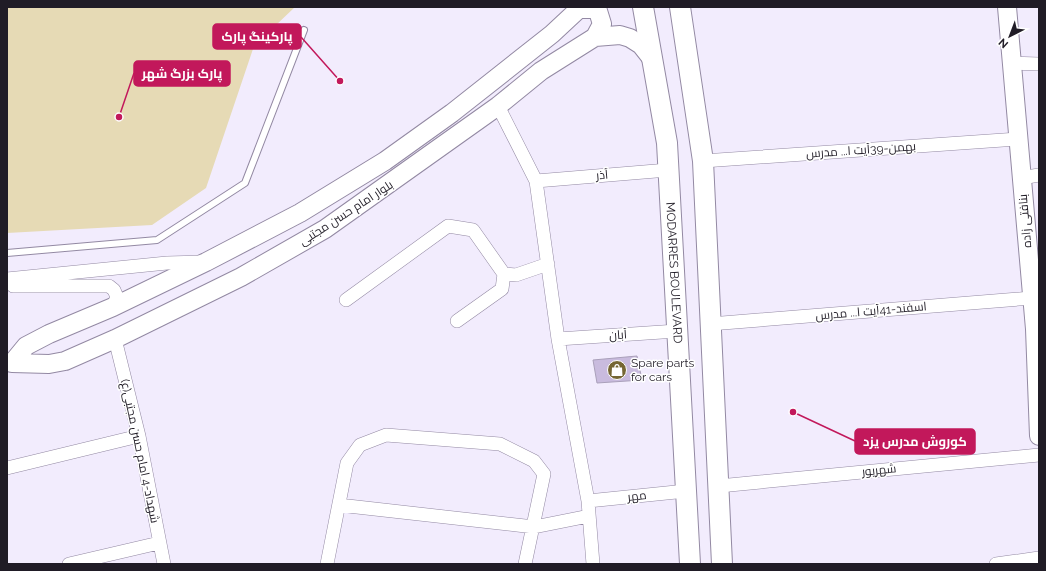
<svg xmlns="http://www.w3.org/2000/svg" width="1046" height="571" viewBox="0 0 1046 571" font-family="Raleway,Cairo,sans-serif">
<rect width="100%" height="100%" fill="#f2ecfd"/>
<!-- park -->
<path fill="#e6dab5" d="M7,7h288l-41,39 -48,142 -54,37 -145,8z"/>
<!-- building -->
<path fill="#c9bbde" stroke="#aaa0ba" d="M637,356l5,24 -45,3 -4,-23z"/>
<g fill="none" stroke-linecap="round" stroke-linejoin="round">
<!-- lane casing -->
<g stroke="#9389a3" stroke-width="8">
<path id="lane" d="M7,253l150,-13 88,-57 59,-153"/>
</g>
<!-- street casing -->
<g stroke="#9389a3" stroke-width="14">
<path id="street" d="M1012,63l27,1
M498,106l38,75 22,158 30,162 5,63
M703,161l315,-22
M1021,178l18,-3
M536,181l132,-11
M7,279l160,-16 35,-1
M13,286h96l5,4 3,7 -4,10
M346,300l102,-74 25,4 31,44 12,1 32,-11
M457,321l45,-32 2,-15
M710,324l322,-26
M115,339l24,97 25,128
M558,339l119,-8
M7,468l132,-32
M719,486l320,-31
M588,501l98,-10
M339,505l195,22 55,-11
M69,564l90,-21
M327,564l20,-101 13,-18 26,-10 114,9 34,17 10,13 -19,90
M996,564l43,-6"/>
</g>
<!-- secondary casing -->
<g stroke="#9389a3" stroke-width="20">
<path id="secondary" d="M581,7l-29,27 -100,79 -67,48 -85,52 -94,49 -93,45 -64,27 -23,12 -14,17 37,1 16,-3 50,-22 126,-62 84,-48 173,-123 43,-35 54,-34 25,-2 10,3 11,7 11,14
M1007,7l28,322 4,107
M580,9h13l5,2 4,13 -7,13"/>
</g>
<!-- primary casing -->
<g stroke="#9389a3" stroke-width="22">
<g id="primary">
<path id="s1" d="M643,7l24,136 23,421"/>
<path d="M680,7l23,154 19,403"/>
</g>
</g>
<!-- lane -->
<use href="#lane" stroke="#fff" stroke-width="6"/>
<!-- street -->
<use href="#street" stroke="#fff" stroke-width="13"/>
<!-- secondary -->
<use href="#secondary" stroke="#fff" stroke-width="18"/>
<!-- primary -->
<use href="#primary" stroke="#fff" stroke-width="20"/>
</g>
<!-- icons -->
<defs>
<g id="shop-disc" transform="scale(1)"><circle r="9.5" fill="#756633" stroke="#fff"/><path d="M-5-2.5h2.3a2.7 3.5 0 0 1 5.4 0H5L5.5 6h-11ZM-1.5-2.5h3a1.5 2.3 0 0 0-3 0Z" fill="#fff"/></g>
</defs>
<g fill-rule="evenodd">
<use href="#shop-disc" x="617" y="370"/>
</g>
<g text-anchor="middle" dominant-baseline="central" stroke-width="3" stroke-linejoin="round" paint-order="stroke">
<!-- street labels -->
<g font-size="12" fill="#201c26" stroke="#fff">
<text transform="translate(861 150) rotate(-4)">بهمن-39آیت ا... مدرس</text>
<text transform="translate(602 175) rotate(-5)">آذر</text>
<text transform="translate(346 213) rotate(-33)">بلوار امام حسن مجتبی</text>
<text transform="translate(1025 221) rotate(-95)">بنافتی زاده</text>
<text stroke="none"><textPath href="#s1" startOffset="268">MODARRES BOULEVARD</textPath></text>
<text transform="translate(871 311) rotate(-5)">اسفند-41آیت ا... مدرس</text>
<text transform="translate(618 335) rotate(-4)">آبان</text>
<text transform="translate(140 451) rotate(78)">شهداد-4 امام حسن مجتبی(ع)</text>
<text transform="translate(879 470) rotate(-6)">شهریور</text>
<text transform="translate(637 496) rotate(-6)">مهر</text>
</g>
<!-- poi labels -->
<g font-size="12" fill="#201c26" stroke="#fff" text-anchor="start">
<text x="631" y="363">Spare parts<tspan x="631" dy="14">for cars</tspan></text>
</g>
</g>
<!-- callouts -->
<path fill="none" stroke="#c2185b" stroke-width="1.5" d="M340 81L301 37M119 117L134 73M793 412L855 441"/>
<g fill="#c2185b" stroke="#fff" stroke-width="1.5">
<circle cx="340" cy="81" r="4"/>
<circle cx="119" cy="117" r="4"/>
<circle cx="793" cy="412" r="4"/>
</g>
<g fill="#c2185b" stroke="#c2185b" stroke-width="1.5">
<rect x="213" y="24" width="88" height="25" rx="4"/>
<rect x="134" y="61" width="96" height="25" rx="4"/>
<rect x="855" y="429" width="120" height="25" rx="4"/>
</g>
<g font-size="13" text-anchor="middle" font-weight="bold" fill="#fff">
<text x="257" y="41">پارکینگ پارک</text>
<text x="182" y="78">پارک بزرگ شهر</text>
<text x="915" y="446">کوروش مدرس یزد</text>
</g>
<!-- border -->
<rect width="1046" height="571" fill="none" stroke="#201c26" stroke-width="16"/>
<!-- north arrow -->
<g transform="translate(1010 36) rotate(222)" stroke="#ffffff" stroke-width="3" paint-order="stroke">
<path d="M0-3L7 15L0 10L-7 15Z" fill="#201c26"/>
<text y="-6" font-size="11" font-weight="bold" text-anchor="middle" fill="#201c26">N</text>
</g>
</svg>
